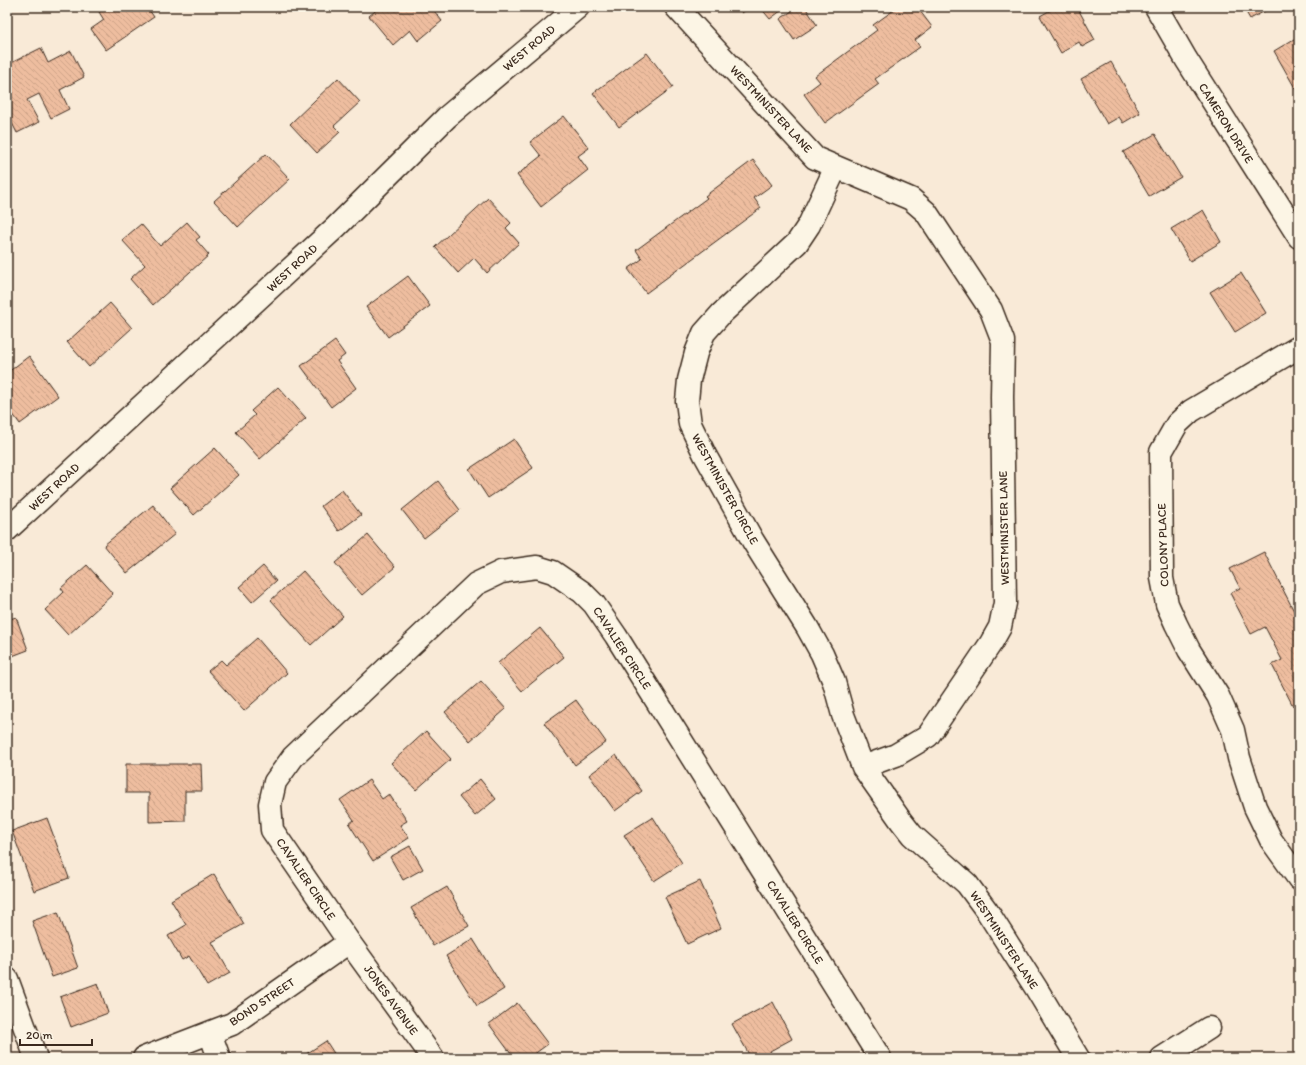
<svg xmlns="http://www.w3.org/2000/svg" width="1306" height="1065" viewBox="0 0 1306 1065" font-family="Itim,sans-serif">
<defs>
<pattern id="building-back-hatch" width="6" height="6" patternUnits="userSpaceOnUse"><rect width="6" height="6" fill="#eebd9f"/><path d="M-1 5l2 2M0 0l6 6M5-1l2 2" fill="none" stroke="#cda388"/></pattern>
</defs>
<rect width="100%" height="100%" fill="#f9ead7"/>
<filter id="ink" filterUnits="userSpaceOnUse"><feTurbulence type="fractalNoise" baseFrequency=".025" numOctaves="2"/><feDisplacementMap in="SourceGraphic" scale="8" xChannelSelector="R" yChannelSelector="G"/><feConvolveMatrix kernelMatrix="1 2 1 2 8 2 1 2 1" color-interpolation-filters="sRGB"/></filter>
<g filter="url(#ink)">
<!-- building -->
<path fill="url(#building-back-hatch)" stroke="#3b2a1e" d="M106,7h41l7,10 -48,33 -15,-21 13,-9 -5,-8z
M380,7h51l11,14 -24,20 -8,-11 -17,15 -24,-29z
M737,7h13l-8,6z
M760,7h26l-16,12z
M798,7h7l12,18 -23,15 -14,-21z
M898,7h19l15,20 -17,13 5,7 -45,32 4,5 -54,39 -21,-29 16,-12 -5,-6 62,-46 -4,-5z
M1056,7h21l18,33 -13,7 -3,-5 -18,11 -21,-37z
M1243,7h22l2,3 -17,9z
M1299,36v59l-25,-44z
M41,48l7,15 23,-12 13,26 -24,13 9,19 -18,9 -12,-24 -12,6 12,22 -22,11 -10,-20v-48z
M647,53l26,34 -54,40 -26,-34z
M1111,62l29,51 -17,10 -4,-6 -12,7 -26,-45z
M338,78l22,24 -26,24 6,6 -23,21 -27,-29z
M564,116l25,32 -11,8 10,14 -47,37 -24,-32 24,-19 -11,-14z
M1155,134l26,43 -32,19 -26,-44z
M266,154l24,25 -52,48 -24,-26z
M753,160l19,25 -18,13 7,10 -115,85 -18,-24 14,-10 -6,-9 71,-52 -2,-2z
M488,198l23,25 -5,5 13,15 -32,30 -13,-15 -16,15 -23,-26z
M1203,210l18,32 -31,19 -19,-32z
M187,222l13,15 -4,3 13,15 -56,50 -23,-26 15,-14 -23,-25 19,-16 19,22z
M1241,273l25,40 -31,19 -25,-40z
M408,276l22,30 -42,31 -22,-30z
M110,303l22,25 -43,39 -22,-25z
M335,341l10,14 -8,6 19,27 -25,19 -30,-41z
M29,356l29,40 -38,28 -13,-18v-33z
M278,387l28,31 -46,41 -24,-27 19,-17 -4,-4z
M514,439l19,29 -45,30 -19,-29z
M215,448l24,27 -45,40 -24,-27z
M438,481l22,29 -36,28 -22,-28z
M342,490l19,25 -22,16 -18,-25z
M153,505l22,29 -48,39 -23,-28z
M368,535l27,32 -33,28 -27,-32z
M1264,552l35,69v82l-6,3 -21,-41 10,-5 -17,-33 -14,7 -21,-41 10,-5 -10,-19z
M87,565l26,29 -45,41 -23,-25 19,-18 -3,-4z
M263,566l13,15 -24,21 -13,-15z
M303,571l40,45 -32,29 -40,-45z
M16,617l12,33 -21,8v-38z
M540,628l24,29 -42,34 -24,-28z
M257,638l30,35 -43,38 -36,-40 13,-11 5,5z
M481,681l25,28 -36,32 -25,-29z
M576,700l30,42 -31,23 -31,-42z
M426,731l25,28 -35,31 -25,-27z
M616,755l26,36 -27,20 -26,-36z
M126,764h75l1,27h-17v30l-36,1v-29h-23z
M480,779l16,20 -21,17 -16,-19z
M369,780l13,19 7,-5 18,27 -7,4 9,13 -36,23 -24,-37 5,-4 -14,-20z
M653,817l29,46 -28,18 -30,-46z
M47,818l22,60 -35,13 -22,-60z
M410,846l13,23 -20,11 -13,-23z
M214,874l30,50 -32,18 18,31 -23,13 -18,-30 -7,4 -14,-24 18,-11 -15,-25z
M700,881l21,47 -34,16 -22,-47z
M447,887l22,39 -36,20 -22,-38z
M58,912l20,56 -26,9 -20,-56z
M473,939l31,50 -27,17 -31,-50z
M98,983l10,30 -37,14 -11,-30z
M773,1002l19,37 -22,12 4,7h-23l-19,-34z
M517,1003l31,41 -19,14h-15l-25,-34z
M326,1041l11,17h-37z"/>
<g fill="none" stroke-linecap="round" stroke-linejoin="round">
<!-- minor casing -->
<g stroke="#3b2a1e" stroke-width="25">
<path id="minor" d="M676,7l139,151 96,41 15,13 65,98 12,31 -1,56 3,206 -5,24 -9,16 -63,93 -32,19 -33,12
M1156,7l30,52 113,178
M836,167l-27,58 -12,18 -76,71 -17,19 -8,20 -7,27 -2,21 3,23 15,31 48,86 54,86 15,27 12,28 9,33 20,52 38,54 11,14 55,49 20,27 49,77 42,70
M1299,347l-108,64 -14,13 -16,28 1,126 5,26 9,20 13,26 29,46 15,34 6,28 16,49 16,33 28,39
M7,530l329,-303 111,-110 131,-110
M7,979l29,79
M210,1033l9,25
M144,1058l88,-34 117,-82
M433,1058l-84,-116 -77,-112 -2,-26 5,-22 18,-25 183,-173 25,-12 36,-5 16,5 29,20 12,12 22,32 264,422
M1162,1058l47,-30"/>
</g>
<!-- minor -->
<use href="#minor" stroke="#fcf5e5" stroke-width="22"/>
</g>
</g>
<g text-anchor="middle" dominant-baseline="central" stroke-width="3" stroke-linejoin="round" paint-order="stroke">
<!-- street labels -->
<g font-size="12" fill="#3b2a1e" stroke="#fcf5e5">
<text transform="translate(529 48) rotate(-40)">WEST ROAD</text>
<text transform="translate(771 109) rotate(47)">WESTMINISTER LANE</text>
<text transform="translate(1226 123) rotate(58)">CAMERON DRIVE</text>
<text transform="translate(292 268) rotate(-43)">WEST ROAD</text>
<text transform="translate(54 487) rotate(-43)">WEST ROAD</text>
<text transform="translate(725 489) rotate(61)">WESTMINISTER CIRCLE</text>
<text transform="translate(1004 528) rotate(-91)">WESTMINISTER LANE</text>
<text transform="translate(1163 545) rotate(-92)">COLONY PLACE</text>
<text transform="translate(622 648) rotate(57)">CAVALIER CIRCLE</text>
<text transform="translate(306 879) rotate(56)">CAVALIER CIRCLE</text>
<text transform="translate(795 922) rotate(58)">CAVALIER CIRCLE</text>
<text transform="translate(1004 940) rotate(57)">WESTMINISTER LANE</text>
<text transform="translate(391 1000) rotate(54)">JONES AVENUE</text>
<text transform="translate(262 1002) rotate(-34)">BOND STREET</text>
</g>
</g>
<!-- margin -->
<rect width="1306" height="1065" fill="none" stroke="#fcf5e5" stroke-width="24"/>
<rect x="12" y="12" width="1282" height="1041" fill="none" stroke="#3b2a1e" stroke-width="1.5" filter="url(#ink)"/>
<!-- scale -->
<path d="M20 1039v6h72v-6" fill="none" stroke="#3b2a1e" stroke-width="2"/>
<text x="26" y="1039" font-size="12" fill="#3b2a1e" stroke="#fcf5e5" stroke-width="3" paint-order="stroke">20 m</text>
</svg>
